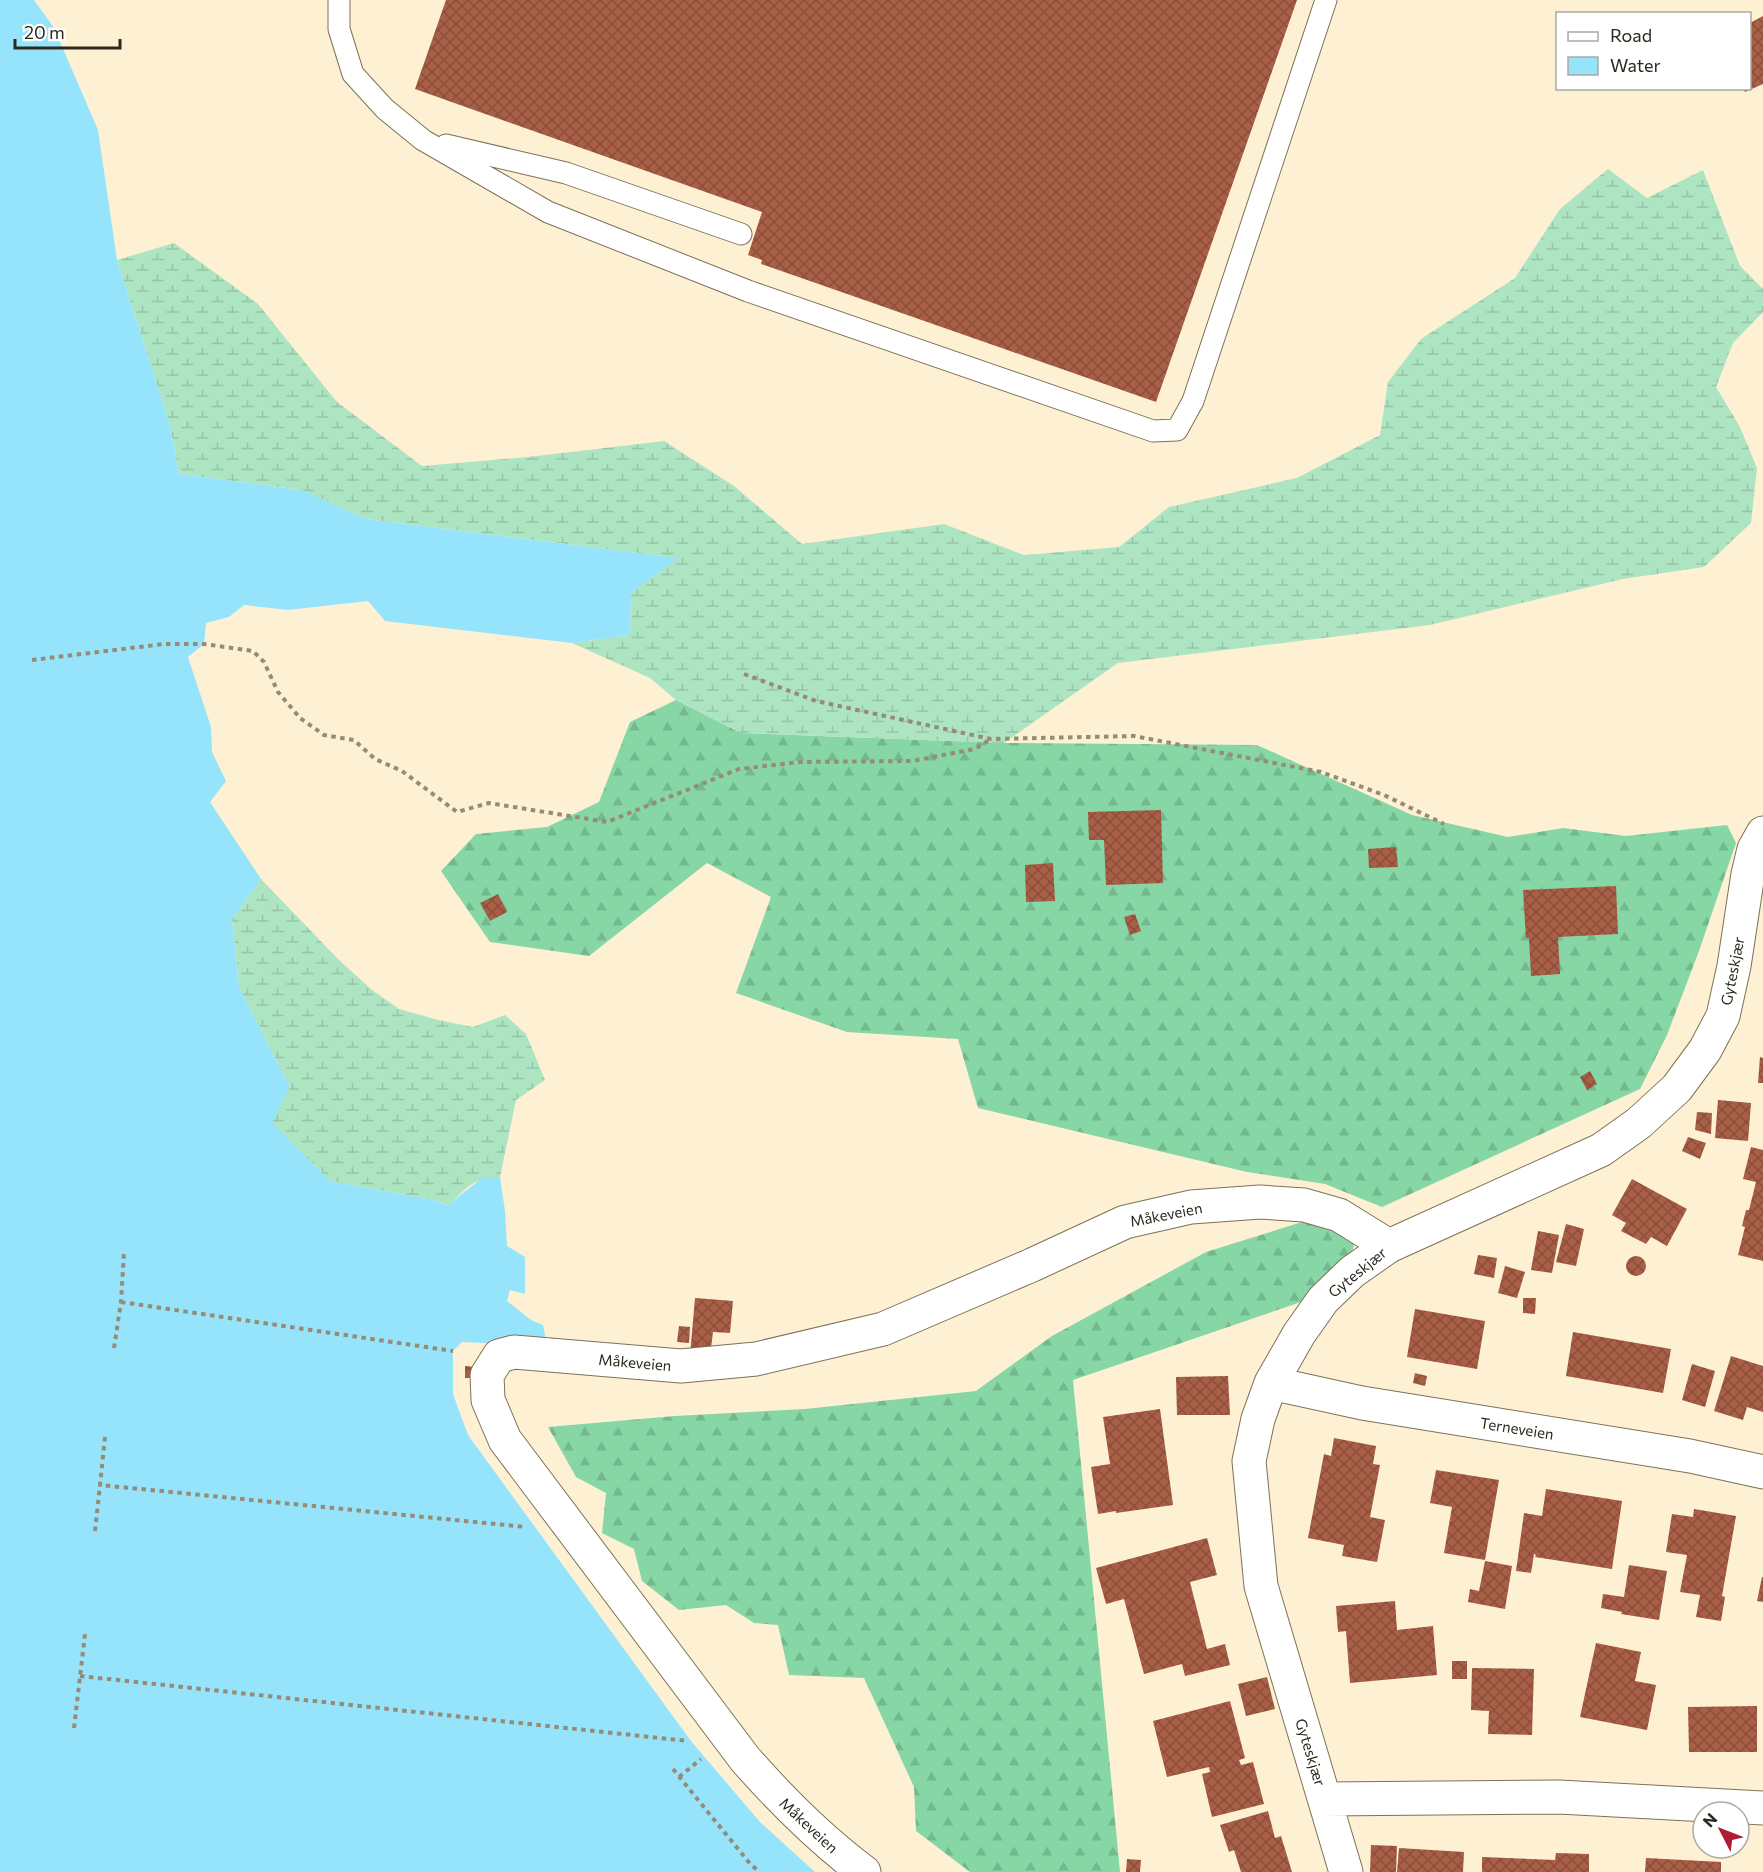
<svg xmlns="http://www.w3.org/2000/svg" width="1763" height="1872" viewBox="0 0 1763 1872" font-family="Commissioner,sans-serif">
<defs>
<pattern id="forest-firs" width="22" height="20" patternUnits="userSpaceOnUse" patternTransform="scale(1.5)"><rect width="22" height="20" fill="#86d6a6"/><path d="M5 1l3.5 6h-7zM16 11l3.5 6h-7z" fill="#74b88e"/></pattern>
<pattern id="wetland-marsh" width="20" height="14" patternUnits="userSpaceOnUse" patternTransform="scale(1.5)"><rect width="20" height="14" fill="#ade5c2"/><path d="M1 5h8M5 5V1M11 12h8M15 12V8" fill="none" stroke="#95c4a6"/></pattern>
<pattern id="building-cross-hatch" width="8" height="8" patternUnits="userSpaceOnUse" patternTransform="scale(1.5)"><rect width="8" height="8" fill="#a95e46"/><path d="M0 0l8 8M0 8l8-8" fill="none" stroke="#8a4e3a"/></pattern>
</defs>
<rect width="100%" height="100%" fill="#fef1d3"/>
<!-- forest -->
<path fill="url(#forest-firs)" d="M676,700l65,33 263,10 253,2 155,70 96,22 55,-9 63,8 101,-11 9,18 -37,108 -32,84 -27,54 -258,118 -57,-23 -78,-12 -269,-64 -20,-69 -111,-7 -111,-39 35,-96 -64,-34 -118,93 -99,-14 -49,-71 35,-37 71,-7 52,-25 31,-80z
M1315,1218l40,19 -4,25 -50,40 -228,78 47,492h-150l-54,-41 -2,-44 -50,-109 -75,-3 -11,-50 -24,-2 -28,-18 -47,5 -37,-29 -8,-32 -32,-16 4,-40 -30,-16 -28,-50 127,-11 130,-7 171,-18 76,-55 154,-84z"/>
<!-- wetland -->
<path fill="url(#wetland-marsh)" d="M1608,169l39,29 56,-28 37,96 23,23v23l-30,31 -17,44 24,40 17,41 -6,55 -47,44 -81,12 -193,46 -312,38 -114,80 -263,-10 -65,-33 -26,-22 -78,-35 58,-8 1,-42 46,-35 -311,-39 -64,-29 -123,-16 -9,-49 -53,-165 57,-17 84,61 79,98 85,64 106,-9 136,-16 70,45 68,58 142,-20 80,31 95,-8 50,-40 128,-29 83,-43 8,-53 33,-43 94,-61 45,-69z
M261,879l77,80 34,31 27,19 39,11 35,7 32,-12 21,19 19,46 -29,20 -16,77c-29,2 -31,9 -51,28l-16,-5 -103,-19 -59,-58 19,-36 -51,-100 -7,-68z"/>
<!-- water -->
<path fill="#96e4fc" d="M0,0h34l20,28 44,102 19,130 53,165 9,49 123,16 64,29 312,39 -47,35 -1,42 -58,8 -187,-22 -17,-20 -80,9 -44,-5 -15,12 -23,6 -2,21 -16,13 23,70 1,25 14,29 -16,21 51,77 -29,40 7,68 51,100 -18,36 58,58 103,19 15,5 34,-27 18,-1 5,34 2,35 18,11v37l-15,-4 -3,11 24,19 12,5 4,21 -85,-4 -9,9v43l15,41 223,306 69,81 55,50h-815z"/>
<!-- building -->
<path fill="url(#building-cross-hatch)" d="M446,0h851l-141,402 -395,-138 1,-4 -14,-5 14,-43 -347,-123z
M1763,16v68l-18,8 -2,-4h7v-65z
M1161,810l2,73 -57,2 -2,-45h-15l-1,-28z
M1396,847l2,20 -29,1 -1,-19z
M1053,863l2,38 -29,1 -1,-37z
M1616,886l2,48 -60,3 2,37 -29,2 -2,-38h-3l-3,-48z
M498,894l9,18 -17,9 -10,-18z
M1135,914l6,17 -11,4 -6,-18z
M1760,1057l3,1v25h-5z
M1590,1071l7,13 -10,6 -7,-13z
M1718,1100l33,3 -3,38 -33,-3z
M1697,1112l15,1 -1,21 -16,-4z
M1688,1137l18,6 -6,16 -18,-8z
M1751,1147l12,3v111l-25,-6 7,-28 -3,-1 4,-16h3l7,-28 -13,-3z
M1632,1179l55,30 -20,37 -16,-9 -5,7 -25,-13 5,-8 -14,-8z
M1566,1224l18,5 -8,37 -20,-4z
M1538,1231l21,4 -7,38 -21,-3z
M1478,1255l19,3 -3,20 -20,-4z
M1626 1266a10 10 0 1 1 20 0a10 10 0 1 1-20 0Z
M1505,1266l20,6 -8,26 -19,-5z
M695,1298l38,3 -3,32 -17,-1 -3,24 -20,-1z
M1523,1298h13l-1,16 -12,-1z
M1415,1309l70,12 -8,48 -70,-12z
M679,1326l11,1 -1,16 -12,-1z
M1573,1332l98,17 -8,44 -97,-17z
M1731,1356l32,10v46l-16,-5 -4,13 -29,-9z
M1692,1364l23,7 -10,36 -23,-7z
M465,1366l11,1 -1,11h-10z
M1415,1373l12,3 -2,10 -12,-3z
M1228,1376l2,39h-53l-1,-38z
M1160,1409l13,96 -57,8v-2l-18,3 -7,-47 19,-3 -7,-47z
M1334,1438l42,8 -3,18 7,1 -10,52 15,3 -8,42 -35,-6 2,-11 -36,-7 16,-84 7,2z
M1436,1470l63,10 -14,80 -41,-7 8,-46 -22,-4z
M1546,1489l76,12 -10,68 -77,-12 1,-2 -2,-1 -3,19 -15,-2 8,-58 18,3z
M1694,1509l42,7 -14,80 3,1 -4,24 -25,-4 4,-22 -20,-3 7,-37 -21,-3 6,-38 21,3z
M1207,1538l10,37 -27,7 17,67 18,-5 5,21 -45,11 -3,-12 -38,10 -20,-75 -18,5 -10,-36z
M1485,1561l27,5 -7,43 -37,-7 2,-13 9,2z
M1629,1565l38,6 -8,49 -38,-6 1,-2 -21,-4 2,-14 21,3z
M1762,1577h1v25l-6,-1z
M1395,1601l2,29 36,-4 4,49 -87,8 -4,-52 -8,1 -2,-26z
M1596,1643l45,9 -6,29 21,4 -9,45 -67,-13z
M1452,1661h15v18h-15z
M1472,1668l62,1 -2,66 -44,-1 1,-23 -18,-1z
M1267,1677l8,32 -29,7 -8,-32z
M1230,1701l15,57 -6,2 2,5 12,-3 11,42 -52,13 -10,-43 8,-2 -1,-5 -42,10 -14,-56z
M1757,1706v46h-68l-1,-45z
M1268,1811l7,27 6,-2 11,36h-51l-7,-22 -5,2 -9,-27z
M1371,1845l26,1 -1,26h-26z
M1399,1848l65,4 -1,20h-66z
M1556,1853l33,1v18h-107v-15l73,3z
M1646,1858l75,4v10h-76z
M1127,1859l14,1 -1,12h-14z"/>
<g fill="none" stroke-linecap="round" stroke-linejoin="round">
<!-- service casing -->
<g stroke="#7d7157" stroke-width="23">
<path id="service" d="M339,0v29l14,45 32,35 38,31 125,72 200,79 405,140 24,-1 16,-29 133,-401
M446,145l120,28 175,61"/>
</g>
<!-- minor casing -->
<g stroke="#7d7157" stroke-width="35">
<path id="minor" d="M1271,1383l91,20 328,53 73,16
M1325,1799l234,-2 204,11
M864,1872c-44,-33 -83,-72 -119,-113l-240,-319 -17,-40 -1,-25 12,-19 15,-4 167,14 75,-7 127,-30 149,-64 93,-43 66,-15 69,-5 44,3 35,10 50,31
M1346,1872l-85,-286 -12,-125 9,-42 13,-36 28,-49 24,-34 29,-28 37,-26 212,-96 38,-27 38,-35 28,-38 18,-34 11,-50 14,-92 6,-25 9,-16"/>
</g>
<!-- path -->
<path stroke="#958c77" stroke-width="4" stroke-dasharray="4.5 4.5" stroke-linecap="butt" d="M32,660l132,-16h40l49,7 11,11 14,30 22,26 24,17 30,5 21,19 27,12 55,41 32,-9 118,19 132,-53 62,-7 111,-1 63,-12 16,-10
M744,674l72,27 175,38 143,-3 187,36 63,23 60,29
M121,1302l332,49
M114,1348l7,-46 3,-50
M105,1437l-5,48 426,42
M95,1531l5,-46
M80,1676l608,65
M74,1728l11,-94
M673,1769l78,96 9,7
M679,1777l22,-18"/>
<!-- service -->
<use href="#service" stroke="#fff" stroke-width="21"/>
<!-- minor -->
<use href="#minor" stroke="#fff" stroke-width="33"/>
</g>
<g text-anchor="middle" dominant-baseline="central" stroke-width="6" stroke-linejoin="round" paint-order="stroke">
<!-- street labels -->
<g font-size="15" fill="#2d281d" stroke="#fff">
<text transform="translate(1732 971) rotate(-79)">Gyteskjær</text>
<text transform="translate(1166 1214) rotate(-11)">Måkeveien</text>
<text transform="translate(1357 1272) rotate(-39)">Gyteskjær</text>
<text transform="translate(635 1362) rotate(5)">Måkeveien</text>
<text transform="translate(1517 1428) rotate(9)">Terneveien</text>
<text transform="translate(1311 1752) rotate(73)">Gyteskjær</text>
<text transform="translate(809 1825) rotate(43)">Måkeveien</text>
</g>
</g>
<!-- legend -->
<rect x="1556" y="12" width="195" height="78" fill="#ffffff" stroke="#aba9a5" stroke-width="1.5"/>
<rect x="1568" y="32" width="30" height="9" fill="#ffffff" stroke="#aba9a5" stroke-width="1.5"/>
<text x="1610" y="42" font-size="18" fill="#2d281d">Road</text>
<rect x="1568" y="57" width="30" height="18" fill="#96e4fc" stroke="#aba9a5" stroke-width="1.5"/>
<text x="1610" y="72" font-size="18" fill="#2d281d">Water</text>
<!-- north arrow -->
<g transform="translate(1721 1830) rotate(312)"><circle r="28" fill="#ffffff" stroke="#aba9a5" stroke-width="1.5"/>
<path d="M0-4.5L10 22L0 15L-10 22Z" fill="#af1b33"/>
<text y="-9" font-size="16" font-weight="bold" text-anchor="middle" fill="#2d281d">N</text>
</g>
<!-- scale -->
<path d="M15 39v9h105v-9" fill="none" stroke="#2d281d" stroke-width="3"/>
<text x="24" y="39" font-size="18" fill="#2d281d" stroke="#ffffff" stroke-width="4.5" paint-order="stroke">20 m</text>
</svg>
